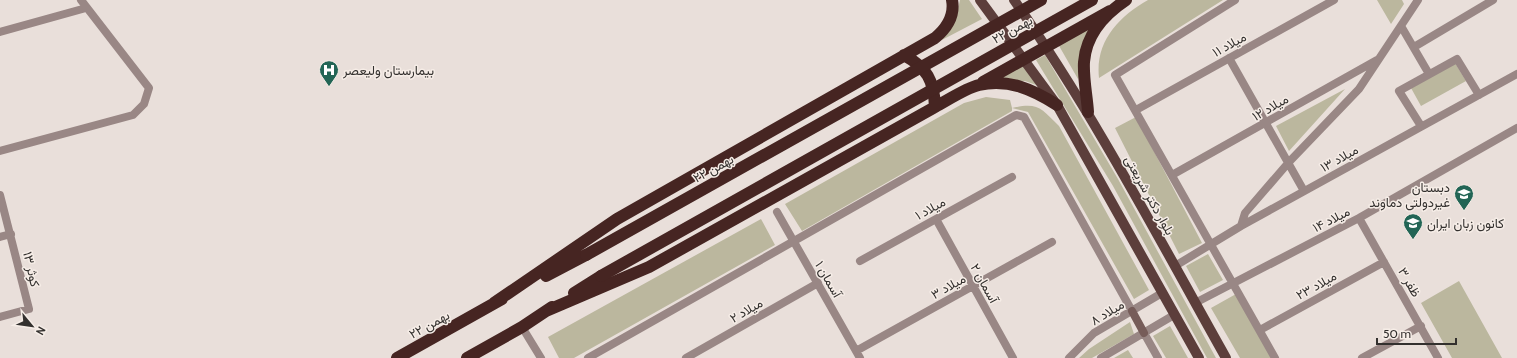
<svg xmlns="http://www.w3.org/2000/svg" width="1517" height="358" viewBox="0 0 1517 358" font-family="Cabin,Vazirmatn,sans-serif">
<rect width="100%" height="100%" fill="#e9dfda"/>
<!-- green -->
<path fill="#bbb79e" d="M960,0h9l13,19 -65,34 39,-35z
M1148,0h75l-124,78c-4,-36 19,-61 49,-78z
M1377,0h25l2,4 -13,20z
M1102,18l-24,61 -20,-35z
M1045,55l73,124 98,179h-9l-94,-172 -77,-126z
M1026,63l16,24 -17,-6h-32z
M1455,63l11,18 -45,25 -10,-18z
M1345,89l-56,62 -13,-25z
M986,97l24,3 2,8c26,-6 29,0 47,18l90,164 -15,9 -106,-187 -16,-4v3l-210,120 -17,-27 179,-101z
M1136,117l66,126 -23,11 -64,-126z
M761,219l14,26 -201,113h-15l-11,-21z
M1208,254l15,26 -23,12 -14,-26z
M1459,281l43,77h-50l-31,-55z
M1236,294l36,64h-32l-29,-50z
M1130,322l4,12 -42,24h-13l10,-9z
M1170,326l18,32h-22l-13,-22z
M1128,350l5,8h-19z"/>
<g fill="none" stroke-linecap="round" stroke-linejoin="round">
<!-- street -->
<path stroke="#998785" stroke-width="8" d="M1235,0l-120,75 160,283
M1401,26l28,48
M0,32l86,-24
M1414,47l79,-47
M1229,58l75,133
M1136,110l198,-110
M1421,126l-22,-35 58,-32 22,36
M0,151l133,-36 11,-11 5,-16 -68,-88
M1172,175l205,-115
M0,195l29,114 -29,8
M777,212l83,146
M1359,218l79,140
M936,219l77,139
M1241,226l4,-13 44,-51 70,-73 59,-89
M0,237l11,-3
M860,261l152,-84
M1175,266l66,-40 276,-152
M1195,303l164,-85 158,-90
M522,327l19,31
M1260,330l124,-68
M1144,333l14,25
M856,351l196,-109
M588,358l428,-243 8,2 108,194
M686,358l132,-75
M1069,358l25,-25 68,-40
M1101,358l73,-43
M1362,358l59,-32"/>
<!-- secondary -->
<path stroke="#765c59" stroke-width="8" d="M1132,311l12,22"/>
<!-- primary -->
<path stroke="#5c3e3b" stroke-width="10" d="M980,0l77,105 142,253
M1014,0c80,114 144,237 212,358"/>
<!-- highway -->
<path stroke="#462522" stroke-width="12" d="M904,55c23,13 30,25 31,52
M983,82l127,-71
M1088,112c-1,-16 -5,-34 -4,-50 2,-27 21,-48 42,-62
M546,276l40,-21
M574,293l27,-17
M494,303l123,-84 318,-181c12,-10 20,-22 17,-38
M546,311l103,-44 286,-160c13,-7 31,-19 44,-22 29,-7 55,5 78,20
M397,358l105,-59
M467,358l55,-31 30,-20"/>
<!-- highway-bridge -->
<path stroke="#462522" stroke-width="12" d="M586,255l455,-255
M601,276l491,-276"/>
</g>
<!-- icons -->
<defs>
<g id="hospital-pin" transform="scale(1)"><path d="M0 17L-7.5 6A9.5 9.5 0 1 1 7.5 6Z" fill="#226555" stroke="#f6ede7"/><path d="M-5-5h3v3.5h4V-5h3V5h-3V1.5h-4V5h-3Z" fill="#fff"/></g>
<g id="school-pin" transform="scale(1)"><path d="M0 17L-7.5 6A9.5 9.5 0 1 1 7.5 6Z" fill="#226555" stroke="#f6ede7"/><path d="M0-5L7-2L0 1L-7-2ZM-4 1L0 2.5L4 1V4Q0 6-4 4Z" fill="#fff"/></g>
</defs>
<g fill-rule="evenodd">
<use href="#hospital-pin" x="329" y="70"/>
<use href="#school-pin" x="1464" y="194"/>
<use href="#school-pin" x="1413" y="223"/>
</g>
<g text-anchor="middle" dominant-baseline="central" stroke-width="3" stroke-linejoin="round" paint-order="stroke">
<!-- street labels -->
<g font-size="13" fill="#33302e" stroke="#f6ede7">
<text transform="translate(1012 29) rotate(-29)">۲۲ بهمن</text>
<text transform="translate(1229 44) rotate(-29)">میلاد ۱۱</text>
<text transform="translate(1270 107) rotate(-30)">میلاد ۱۲</text>
<text transform="translate(1339 158) rotate(-29)">میلاد ۱۳</text>
<text transform="translate(713 168) rotate(-29)">۲۲ بهمن</text>
<text transform="translate(1150 195) rotate(61)">بلوار دکتر شریعتی</text>
<text transform="translate(930 208) rotate(-29)">میلاد ۱</text>
<text transform="translate(1331 219) rotate(-27)">میلاد ۱۴</text>
<text transform="translate(32 269) rotate(77)">کوثر ۱۳</text>
<text transform="translate(829 279) rotate(60)">آسمان ۱</text>
<text transform="translate(1410 282) rotate(60)">ظفر ۳</text>
<text transform="translate(985 283) rotate(61)">آسمان ۲</text>
<text transform="translate(1316 285) rotate(-29)">میلاد ۲۳</text>
<text transform="translate(948 286) rotate(-29)">میلاد ۳</text>
<text transform="translate(746 310) rotate(-30)">میلاد ۲</text>
<text transform="translate(1107 312) rotate(-31)">میلاد ۸</text>
<text transform="translate(429 324) rotate(-29)">۲۲ بهمن</text>
</g>
<!-- poi labels -->
<g font-size="13" fill="#33302e" stroke="#f6ede7" text-anchor="start">
<text x="343" y="70">بیمارستان ولیعصر</text>
<text x="1450" y="187" text-anchor="end">دبستان<tspan x="1450" dy="15">غیردولتی دماوند</tspan></text>
<text x="1427" y="223">کانون زبان ایران</text>
</g>
</g>
<!-- north arrow -->
<g transform="translate(32 326) rotate(119)" stroke="#f6ede7" stroke-width="3" paint-order="stroke">
<path d="M0-3L7 15L0 10L-7 15Z" fill="#33302e"/>
<text y="-6" font-size="11" font-weight="bold" text-anchor="middle" fill="#33302e">N</text>
</g>
<!-- scale -->
<path d="M1377 338v6h79v-6" fill="none" stroke="#33302e" stroke-width="2"/>
<text x="1383" y="338" font-size="12" fill="#33302e" stroke="#f6ede7" stroke-width="3" paint-order="stroke">50 m</text>
</svg>
